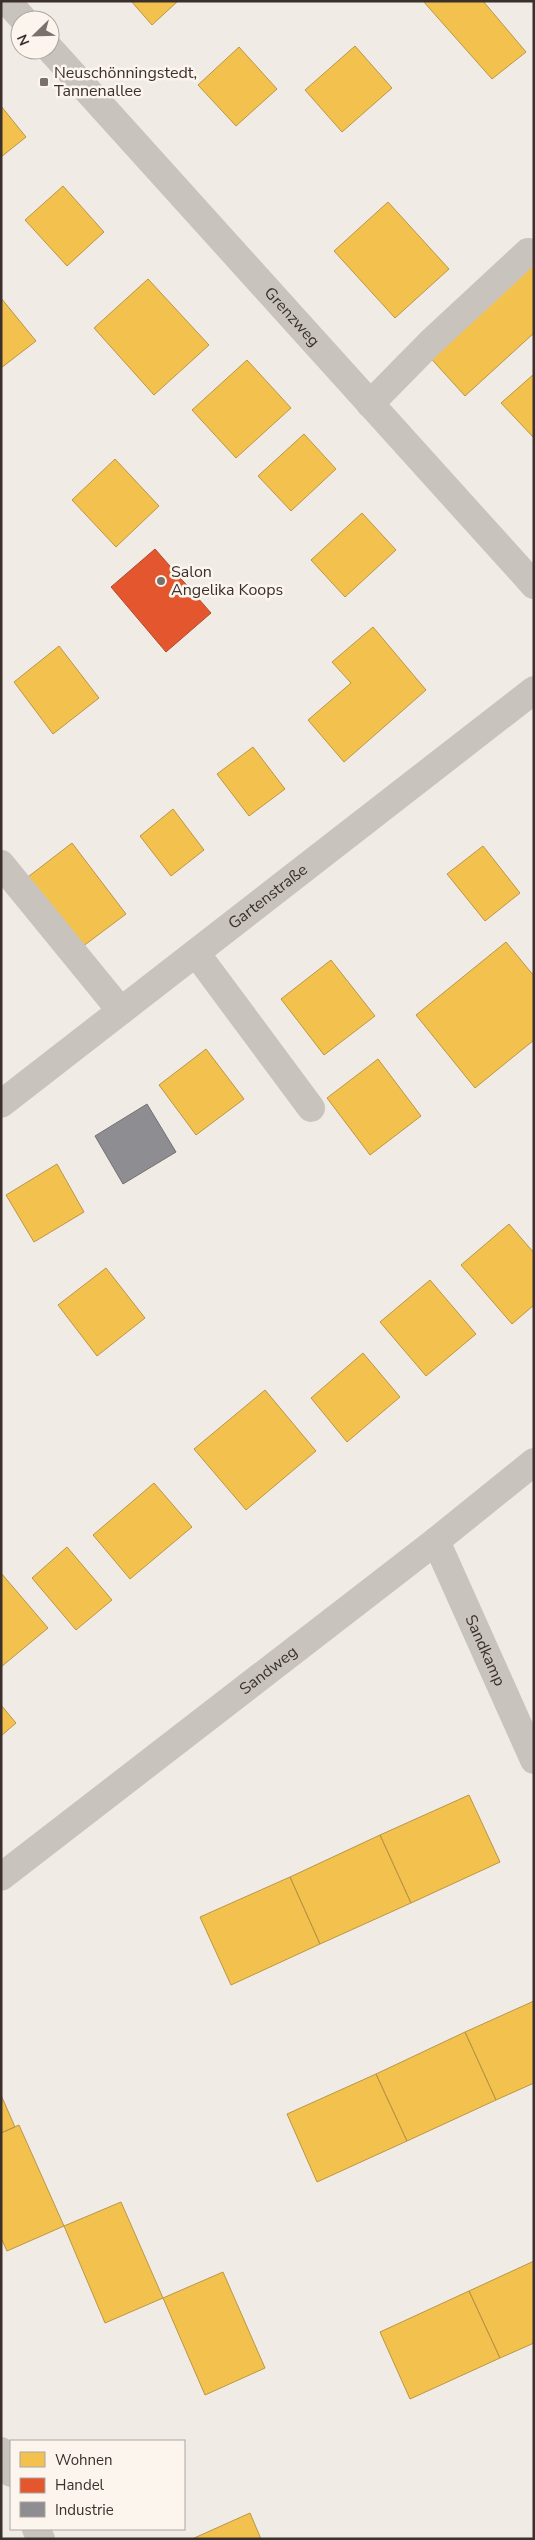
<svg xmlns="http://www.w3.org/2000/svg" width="535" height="2540" viewBox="0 0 535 2540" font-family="'Nunito Sans',sans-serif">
<rect width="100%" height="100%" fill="#f0ebe5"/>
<!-- homes -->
<path fill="#f2c14e" stroke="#bb9644" d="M131,1h47l-26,24z
M423,1h60l43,51 -34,27z
M355,46l37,42 -50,44 -37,-42z
M239,47l38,42 -41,37 -38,-41z
M1,106l25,31 -25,20z
M63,186l41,46 -37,34 -42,-46z
M388,202l61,67 -54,49 -61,-67z
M534,255v78l-69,63 -39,-43z
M148,279l61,66 -55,50 -60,-67z
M1,298l35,43 -35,27z
M247,360l44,48 -55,50 -44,-48z
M534,374v64l-33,-35z
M304,434l32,35 -45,42 -33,-35z
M115,459l44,47 -43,41 -44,-47z
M362,513l34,37 -51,47 -34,-37z
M373,627l53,63 -82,72 -36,-42 43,-37 -19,-21z
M59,646l40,52 -46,36 -39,-52z
M253,747l32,42 -36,27 -32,-42z
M173,809l31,41 -33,26 -31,-40z
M72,843l54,71 -48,36 -54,-70z
M483,846l37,47 -35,28 -38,-47z
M506,942l28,34v64l-59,48 -59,-73z
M331,960l44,56 -51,39 -43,-56z
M206,1049l38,50 -48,36 -37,-50z
M378,1059l43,57 -51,39 -43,-57z
M57,1164l27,48 -50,30 -28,-47z
M509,1224l25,29v52l-22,19 -51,-59z
M106,1268l39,50 -48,38 -39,-51z
M430,1280l46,54 -50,42 -46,-54z
M363,1353l37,44 -53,45 -36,-44z
M265,1390l51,61 -70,59 -52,-61z
M154,1483l38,44 -62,52 -37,-44z
M67,1547l45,53 -36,30 -44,-52z
M1,1573l47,55 -47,39z
M1,1705l15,18 -15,13z
M469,1795l31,67 -89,41 -31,-68z
M380,1835l31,68 -91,41 -30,-67z
M290,1877l30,67 -89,41 -31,-68z
M534,2001v82l-38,17 -31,-68z
M465,2032l31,68 -89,41 -31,-67z
M376,2074l31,67 -90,41 -30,-68z
M1,2095l14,32 -14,6z
M19,2125l45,101 -57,25 -6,-13v-105z
M121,2202l42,96 -58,25 -41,-97z
M534,2261v82l-34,15 -31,-67z
M223,2272l42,96 -60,27 -42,-97z
M469,2291l31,67 -90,41 -30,-67z
M250,2513l11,26h-69z"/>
<!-- shops -->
<path fill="#e4572e" stroke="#b14b2d" d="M155,549l56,64 -45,39 -55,-65z"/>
<!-- industry -->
<path fill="#8d8d92" stroke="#747173" d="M147,1104l29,48 -53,32 -28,-48z"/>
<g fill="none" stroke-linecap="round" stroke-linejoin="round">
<!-- minor -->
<g stroke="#c9c3be" stroke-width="28">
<path d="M7,1l17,19"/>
<path id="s1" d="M50,49l484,536"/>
<path d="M370,404l61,-62 97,-90"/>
<path d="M1,864l120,147"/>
<path d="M196,953l115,155"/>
<path id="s2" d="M1,1104l533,-414"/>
<path id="s3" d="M436,1541l98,219"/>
<path id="s4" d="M1,1877l435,-336 98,-79"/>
<path d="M1,2451l10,22"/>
<path d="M36,2529l5,10"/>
</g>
</g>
<!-- markers -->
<g fill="#7a716c" stroke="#fbf5ee" stroke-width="2">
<rect x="39" y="77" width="10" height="10" rx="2.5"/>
<circle cx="161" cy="581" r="5"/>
</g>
<g text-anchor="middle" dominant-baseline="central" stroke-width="5" stroke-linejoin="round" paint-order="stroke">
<!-- poi labels -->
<g font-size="16" fill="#3b302b" stroke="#fbf5ee" text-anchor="start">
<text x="54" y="73">Neuschönningstedt,<tspan x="54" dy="18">Tannenallee</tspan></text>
<text x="171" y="572">Salon<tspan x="171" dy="18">Angelika Koops</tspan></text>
</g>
<!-- street labels -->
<g font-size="16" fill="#3b302b" stroke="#fbf5ee">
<text stroke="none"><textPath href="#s1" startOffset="361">Grenzweg</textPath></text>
<text stroke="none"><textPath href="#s2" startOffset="338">Gartenstraße</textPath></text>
<text stroke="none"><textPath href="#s3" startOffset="120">Sandkamp</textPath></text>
<text stroke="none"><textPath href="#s4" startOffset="338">Sandweg</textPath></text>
</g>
</g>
<!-- border -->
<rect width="535" height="2540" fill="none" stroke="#3b302b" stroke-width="5"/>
<!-- legend -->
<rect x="10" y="2440" width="175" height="90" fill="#fbf5ee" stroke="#aea6a0"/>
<rect x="20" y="2452" width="25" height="15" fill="#f2c14e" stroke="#aea6a0"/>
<text x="55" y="2465" font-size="15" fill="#3b302b">Wohnen</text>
<rect x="20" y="2478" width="25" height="15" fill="#e4572e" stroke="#aea6a0"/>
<text x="55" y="2490" font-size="15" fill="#3b302b">Handel</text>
<rect x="20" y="2502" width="25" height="15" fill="#8d8d92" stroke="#aea6a0"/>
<text x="55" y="2515" font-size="15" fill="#3b302b">Industrie</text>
<!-- north arrow -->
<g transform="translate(35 35) rotate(247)"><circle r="24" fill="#fbf5ee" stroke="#aea6a0"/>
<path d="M0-4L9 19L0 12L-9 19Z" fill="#7a716c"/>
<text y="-8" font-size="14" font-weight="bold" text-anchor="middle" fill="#3b302b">N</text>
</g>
</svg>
